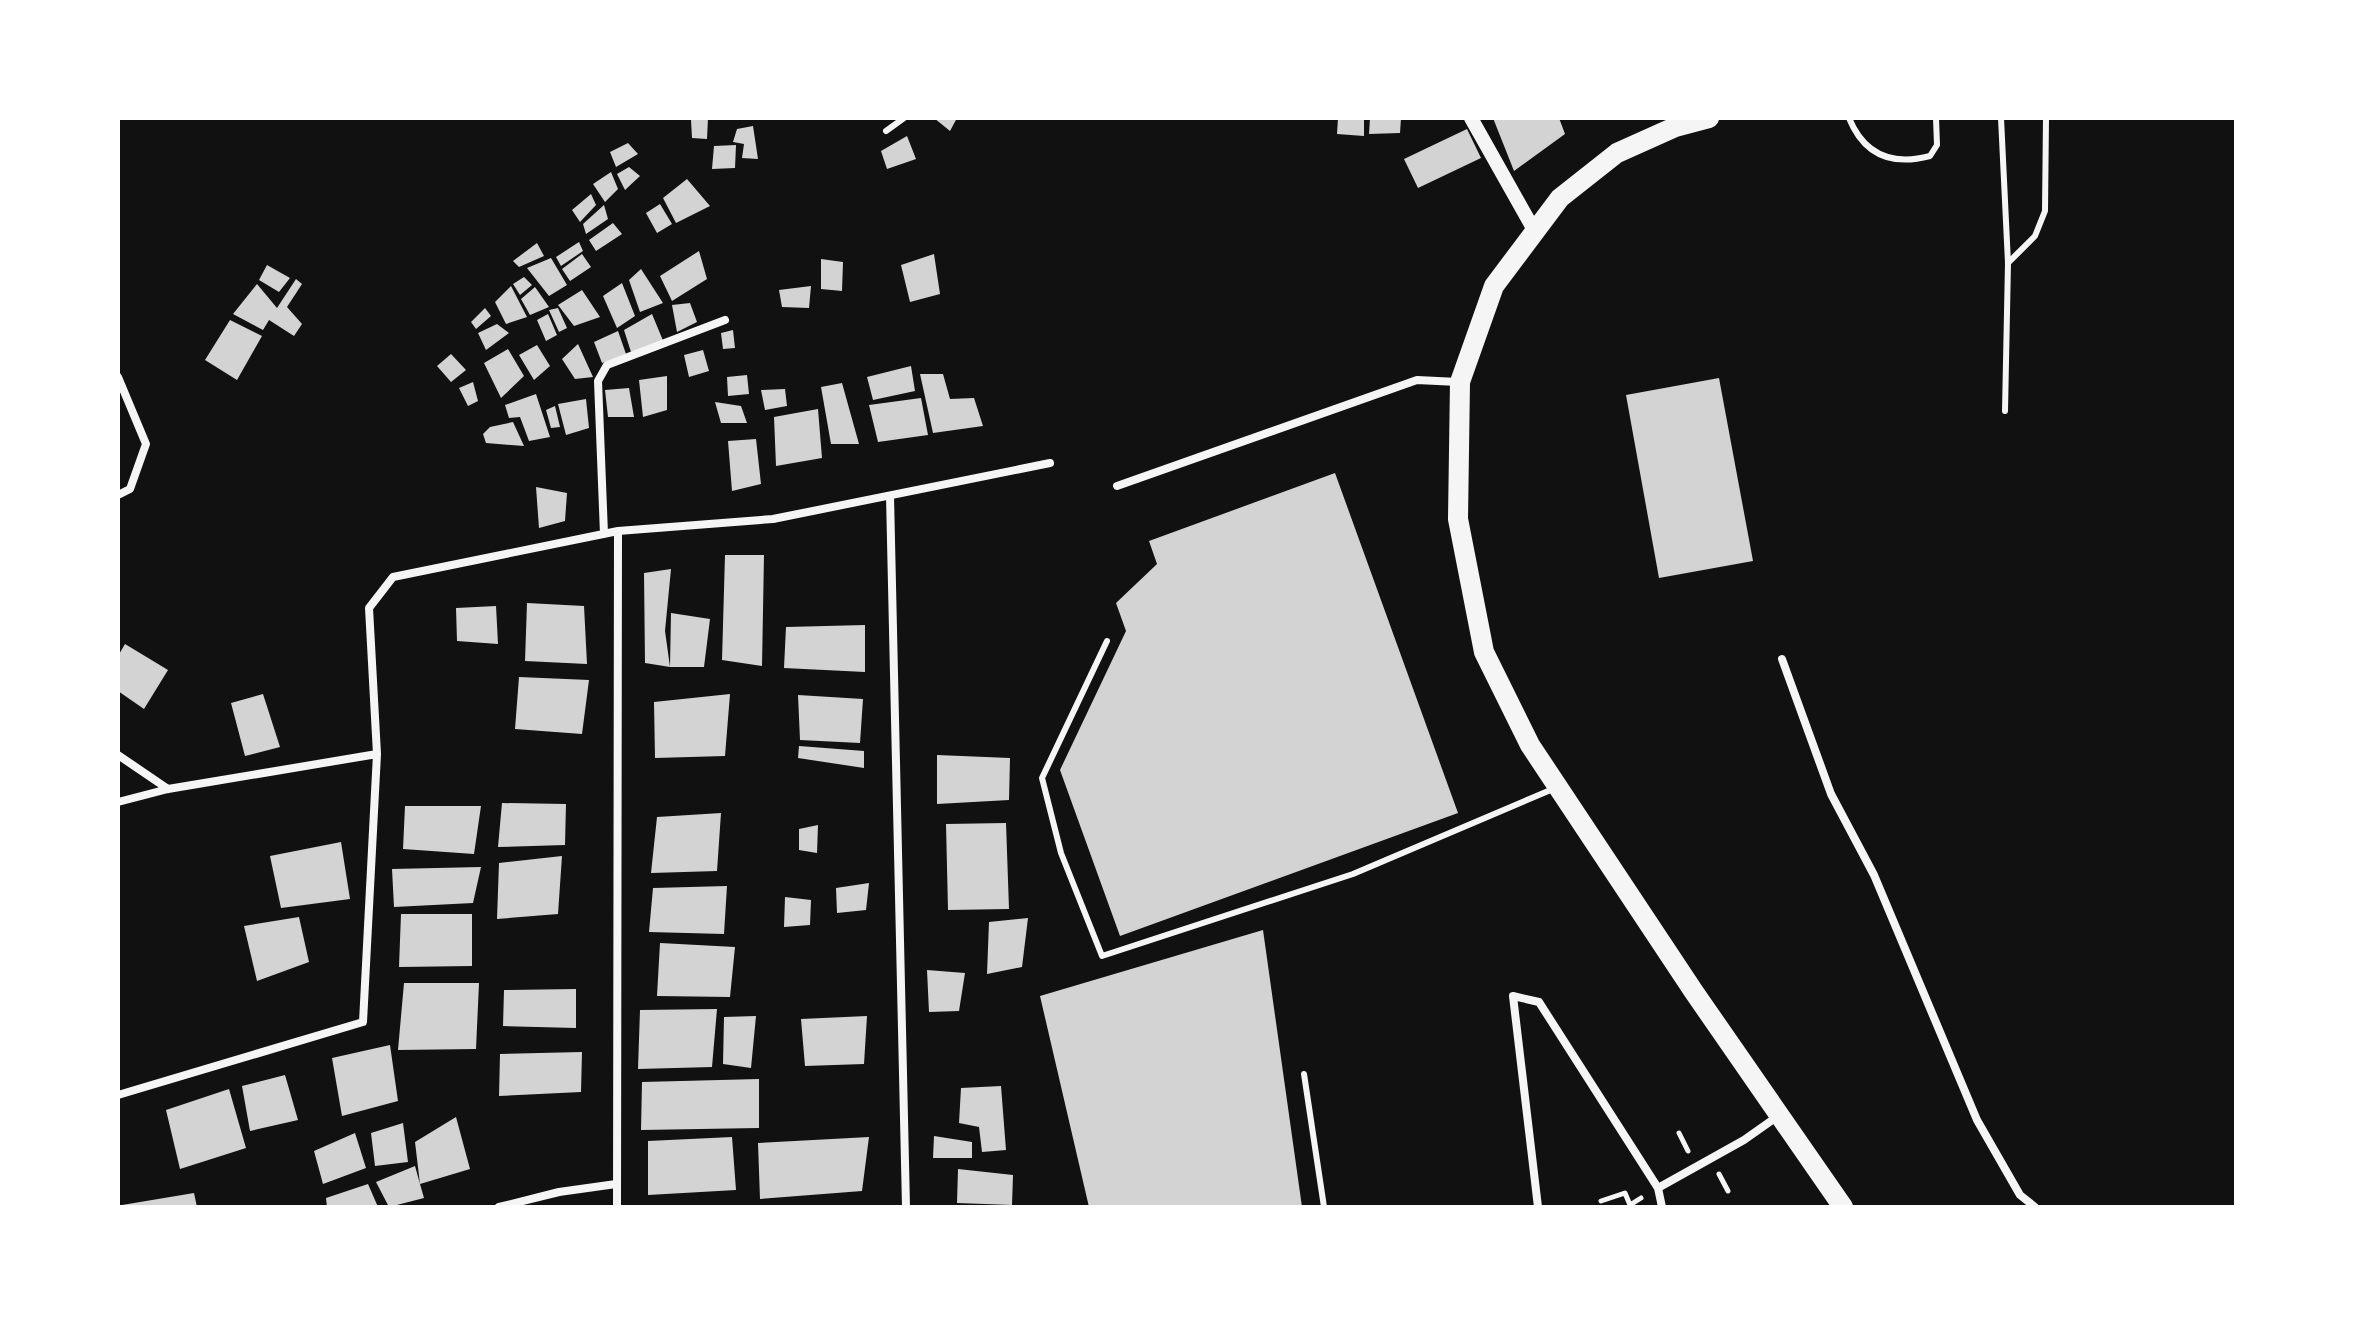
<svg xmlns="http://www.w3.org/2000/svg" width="2354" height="1325" viewBox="0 0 2354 1325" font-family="'Space Grotesk',sans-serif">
<rect width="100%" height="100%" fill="#111"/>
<!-- building -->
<path fill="#d3d3d3" d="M708,118l-1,21 -15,-1 -1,-18z
M934,118h23l-7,13z
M1338,118h26v18l-27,-2z
M1370,118h31l-1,15 -31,1z
M1493,118h66l6,16 -51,37z
M753,126l5,33 -16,-1 2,-14 -11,-2 4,-13z
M1467,129l14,29 -63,30 -14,-29z
M907,136l9,23 -29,10 -6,-18z
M628,143l10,11 -22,13 -6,-15z
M736,145l-1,23 -23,1 2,-23z
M629,167l11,9 -15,14 -8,-16z
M611,172l7,17 -13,13 -12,-18z
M687,179l23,27 -34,17 -13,-25z
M591,194l5,11 -16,17 -8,-12z
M660,204l12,20 -15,9 -11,-20z
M604,205l4,14 -22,15 -3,-10z
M613,223l9,11 -26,17 -7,-11z
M579,242l4,9 -22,15 -5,-9z
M537,243l7,13 -25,11 -6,-6z
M699,251l8,28 -35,22 -12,-25z
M582,254l9,13 -21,14 -8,-12z
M934,254l6,40 -30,8 -9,-37z
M551,258l16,27 -18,11 -22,-28z
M821,259l22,3 -1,29 -21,-2z
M267,265l23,13 -11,14 -20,-12z
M641,269l22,34 -23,9 -11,-32z
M524,277l8,8 -12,10 -7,-11z
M296,279l6,5 -15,23 15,17 -8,12 -25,-16 -6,10 -30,-16 24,-30 20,24z
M622,283l13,33 -18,12 -14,-32z
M511,286l16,31 -21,7 -11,-22z
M811,286l-2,22 -27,-1 -3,-17z
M535,287l14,20 -19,8 -9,-16z
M582,290l18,27 -26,9 -16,-21z
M690,303l7,19 -20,10 -5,-27z
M485,308l6,8 -15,13 -5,-7z
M558,308l9,20 -8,4 -10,-22z
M548,314l9,21 -11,6 -9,-21z
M652,314l12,29 -33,9 -7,-22z
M230,320l32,16 -25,44 -32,-20z
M497,324l12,9 -23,17 -8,-17z
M733,330l2,18 -12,1 -2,-16z
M618,331l8,23 -24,9 -8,-21z
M578,344l15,33 -18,2 -13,-20z
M537,345l13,21 -16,14 -15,-25z
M508,349l16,27 -23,22 -17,-35z
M703,350l6,21 -20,6 -5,-22z
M451,354l15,16 -15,12 -14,-16z
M911,366l4,25 -42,9 -6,-23z
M920,374h23l7,25 24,-1 9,28 -50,7z
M747,375l2,19 -21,2 -1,-19z
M667,376v34l-24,7 -4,-37z
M1719,378l34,183 -94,17 -33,-183z
M473,382l5,19 -10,5 -9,-18z
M842,383l17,61h-28l-10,-57z
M629,388l5,29h-26l-3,-27z
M785,389l2,17 -22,4 -4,-20z
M536,394l14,43 -21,4 -9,-24 -11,1 -4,-13z
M921,398l7,37 -50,7 -9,-37z
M586,399l3,29 -23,7 -8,-31z
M715,402l26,4 6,17h-26z
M555,406l5,21 -9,1 -5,-18z
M818,409l4,49 -46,8 -2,-49z
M513,422l11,24 -38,-3 -3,-9 7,-7z
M756,439l5,45 -29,7 -4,-50z
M1335,473l123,340 -338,123 -60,-166 66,-139 -10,-28 41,-39 -8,-23z
M536,487l31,6 -2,28 -26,7z
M725,555h39l-2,111 -40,-6z
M671,569l-6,62 5,36 -25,-4 -1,-90z
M527,603l57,3 3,58 -62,-3z
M496,606l2,38 -41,-3 -1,-33z
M671,613l39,6 -6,48h-34z
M865,625v47l-81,-4 2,-41z
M125,644l43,26 -24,39 -26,-18v-35z
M519,677l70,3 -7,54 -67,-5z
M263,694l17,53 -35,9 -14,-53z
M730,694l-5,62 -70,2 -1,-56z
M798,695l65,4 -3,44 -60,-3z
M799,746l65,5v17l-66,-10z
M937,755l73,3 -1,42 -72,4z
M502,803l64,1 -1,41 -67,2z
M405,806h76l-7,48 -71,-5z
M721,813l-4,58 -66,2 6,-56z
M1006,823l3,86 -61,1 -2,-86z
M818,825l-1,28 -18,-3v-21z
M341,842l9,57 -69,9 -11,-52z
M562,856l-4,58 -61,5 2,-56z
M481,867l-8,36 -79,4 -2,-38z
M869,883l-3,27 -29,3 -1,-25z
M727,886l-3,48 -75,-2 4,-44z
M785,897l26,3 -1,25 -26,2z
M401,914h71v52l-73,1z
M299,917l10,45 -52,19 -13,-55z
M1028,918l-6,49 -35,7 2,-52z
M1263,930l39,277h-213l-49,-211z
M660,943l75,4 -5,50 -73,-1z
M927,970l38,3 -6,38 -30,1z
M404,983h75l-3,66 -78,1z
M576,989v39l-73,-2 1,-36z
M717,1009l-5,58 -74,2 2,-59z
M756,1016l-5,52 -28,-4 1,-47z
M867,1016l-3,48 -59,2 -4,-47z
M390,1045l8,56 -56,15 -10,-58z
M582,1052l-1,40 -82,4 1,-42z
M285,1075l13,45 -48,11 -8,-45z
M759,1079v49l-118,2 1,-48z
M1001,1086l5,64 -24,2 -3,-25 -20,-4 2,-35z
M229,1089l17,59 -66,21 -14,-59z
M456,1117l14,52 -50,15 4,14 -35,9 -13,-25 39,-16 5,18 -5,-42z
M403,1123l5,39 -33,4 -4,-33z
M355,1133l11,35 -43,16 -9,-33z
M934,1136l38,6v16h-39z
M732,1137l4,53 -88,5v-54z
M869,1137l-7,54 -102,8 -2,-56z
M958,1169l55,6 -1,30 -55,-2z
M368,1184l10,23h-51l-1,-9z
M194,1193l3,14h-75v-2z"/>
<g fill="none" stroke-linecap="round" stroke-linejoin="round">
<!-- path -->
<path stroke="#f5f5f5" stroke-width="5" d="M1679,1133l9,18
M1719,1174l9,17
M1601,1201l24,-8 5,12 11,-7"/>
<!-- service -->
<path stroke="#f5f5f5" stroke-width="6" d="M1849,118c15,37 43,48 81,38l7,-11 -1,-27
M2001,118l7,145 -3,148
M886,131l18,-13
M2008,263l27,-27 10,-25 1,-93
M1107,641l-65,137 19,75 41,103 251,-82 200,-85
M1304,1074l20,133"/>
<!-- minor -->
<path stroke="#f5f5f5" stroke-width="8" d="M118,377l28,67 -16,45 -12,6
M1117,486l300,-106 41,2
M890,496l16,711
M604,534l-6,-153 9,-16 118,-45
M1782,659l49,135 43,81 103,245 43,75 15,12
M118,755l50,34
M118,802l50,-13 209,-35
M118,1095l245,-73 14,-268 -8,-146 24,-31 225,-46 155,-12 277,-56
M1658,1188l86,-48 34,-24
M499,1207l60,-15 57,-8
M617,1207l1,-676
M1538,1207l-25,-211 26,6 119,186 4,19"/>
<!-- tertiary -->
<path stroke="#f5f5f5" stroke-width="14" d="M1471,118l63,112"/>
<!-- primary -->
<path stroke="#f5f5f5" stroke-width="20" d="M1709,118l-34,9 -58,26 -57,45 -66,88 -34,96 -2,137 26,133 46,93 164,247 149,215"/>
</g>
<!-- border -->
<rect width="2354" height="1325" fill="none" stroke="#ffffff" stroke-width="240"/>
</svg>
